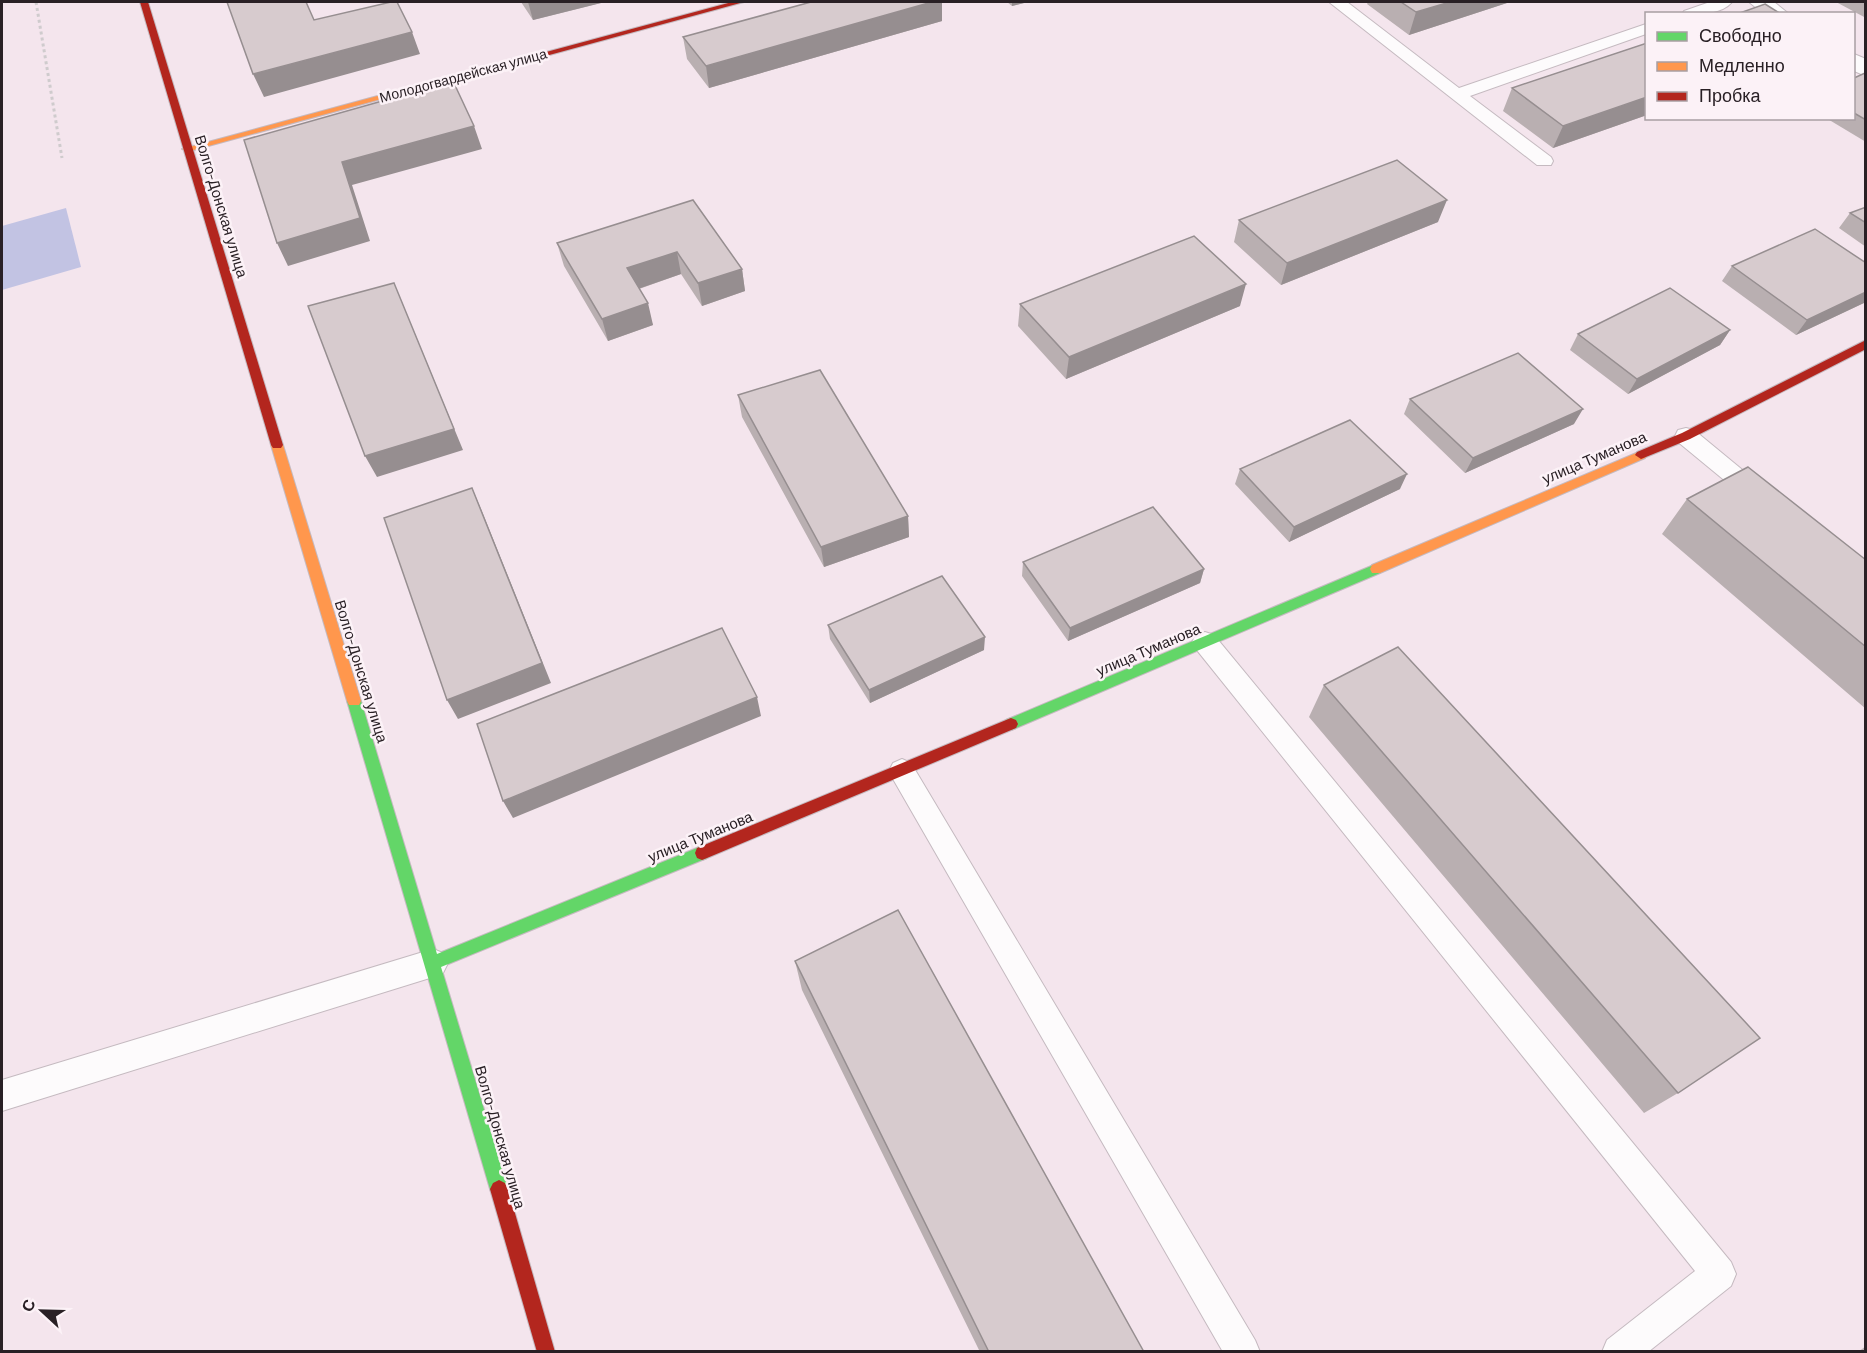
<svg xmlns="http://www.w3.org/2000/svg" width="1867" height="1353" viewBox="0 0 1867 1353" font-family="Barlow,sans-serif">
<rect width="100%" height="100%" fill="#f4e5ed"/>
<!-- water -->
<path fill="#c2c3e3" d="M66,208l15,59 -79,23v-64z"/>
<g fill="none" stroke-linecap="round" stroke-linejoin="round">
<!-- lane casing -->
<g stroke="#c5bac0" stroke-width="2">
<path id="lane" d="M1329,2h18l112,86 187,-64v10l-176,62 81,61 2,4 -2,4h-14z
M1710,2h22c-11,13 -34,12 -50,12l2,-3z
M1686,428l8,2 74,61 4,6 -4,6 -8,3 -8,-3 -74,-61 -3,-6 3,-6z
M1205,632l9,3 517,627 5,12 -5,12 -83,66h-46l5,-12 88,-69 -499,-622 -4,-7 4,-7z
M902,759l9,4 344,577 5,12h-37l-330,-573 -4,-8 4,-8z
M433,949l10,4 5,10 -5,10 -10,4 -431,134v-31z"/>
</g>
<!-- street casing -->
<g stroke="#c5bac0" stroke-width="2">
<path id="street" d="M1749,2h25l15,12h-25z
M1854,54l12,5v17l-12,-5z"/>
</g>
<!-- fast casing -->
<g stroke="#c5bac0" stroke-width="2">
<path id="fast" d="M1376,564l4,1 2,4 -2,4 -364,155 -5,2 -5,-2 -2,-4 2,-4z
M354,695l5,2 2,4 76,253 265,-108 5,2 2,5 -2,5 -266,109 67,222 -3,6 -6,3 -6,-3 -3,-6 -143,-488 2,-4z"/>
</g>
<!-- slow casing -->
<g stroke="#c5bac0" stroke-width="2">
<path id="slow" d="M536,53l7,2 -353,96 -8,-2z
M277,441l6,4 78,256 -2,4h-10l-2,-4 -76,-256z
M1641,451l6,4 -2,3 -265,115h-8l-2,-4 2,-4z"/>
</g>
<!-- jam casing -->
<g stroke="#c5bac0" stroke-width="2">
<path id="jam" d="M140,2h8l135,443 -2,3h-8l-2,-3z
M732,2h12l-202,55 -7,-2z
M1866,340v9l-176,90 -49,20 -6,-4 2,-3 45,-19z
M1011,718l5,2 2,4 -2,4 -309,130 -5,2 -5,-2 -2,-5 2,-5z
M499,1180l6,3 3,6 47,163h-18l-47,-163 3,-6z"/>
</g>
<!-- path -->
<path stroke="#cfcbcd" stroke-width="3" stroke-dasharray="3 3" stroke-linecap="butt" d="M36,2l26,156"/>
<!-- lane -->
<use href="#lane" fill="#fdfbfc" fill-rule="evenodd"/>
<!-- street -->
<use href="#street" fill="#fdfbfc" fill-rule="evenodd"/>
<!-- fast -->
<use href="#fast" fill="#63d668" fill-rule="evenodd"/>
<!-- slow -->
<use href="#slow" fill="#ff974d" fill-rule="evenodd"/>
<!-- jam -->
<use href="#jam" fill="#b3261e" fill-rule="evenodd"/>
</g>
<!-- wall -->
<path fill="#b9afb1" d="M521,2h84l-72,18z
M811,2h131v19l-233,67 -22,-29 -4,-22z
M1007,2h21l-16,4z
M1368,2h142l-101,33 -42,-31z
M1836,2h30v16z
M1647,43v72l-94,33 -50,-37 9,-23z
M1866,73v69l-40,-24h28v-40z
M693,200l49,69 3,22 -43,15 -21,-32 -42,15 14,36 -45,16 -44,-75 -7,-23z
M1866,207v40l-27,-19 11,-15z
M1239,220l199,2 -157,63 -47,-43z
M1866,263v39l-70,33 -74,-54 10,-15z
M1020,304l220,2 -174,73 -48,-53z
M1730,330l-10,15 -92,49 -58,-44 8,-16z
M738,395l170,121 1,21 -85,30 -82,-150z
M1410,399l164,25 -109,49 -61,-59z
M1240,469l160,20 -111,53 -54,-58z
M1687,499l179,61v149l-204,-175z
M1023,562l181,7 -4,14 -132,58 -46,-65z
M828,625l156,25 -114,53 -40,-64z
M1324,685l354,408 -34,20 -335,-396z
M795,961l349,391h-164l-178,-362z
M1866,1346v6h-8z"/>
<!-- shaded-wall -->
<path fill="#968e90" d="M528,2h77l-72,18z
M932,2h10v19l-233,67 -3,-22z
M1012,2h16l-16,4z
M1450,2h60l-101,33 7,-23z
M412,32l8,22 -156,43 -11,-23z
M1647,97v18l-94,33 10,-22z
M474,126l8,23 -130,36 18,56 -82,25 -11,-23 65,-81z
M1447,200l-9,22 -157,63 6,-22z
M677,252l4,22 -49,17 -5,-23z
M742,269l3,22 -43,15 -4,-23z
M394,283l69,167 -86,27 -12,-21z
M1246,284l-6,22 -174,73 3,-22z
M1866,292v10l-70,33 11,-15z
M648,303l5,22 -45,16 -6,-22z
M1730,330l-10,15 -92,49 9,-15z
M1583,409l-9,15 -109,49 8,-15z
M1407,474l-7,15 -111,53 5,-15z
M472,488l9,21 70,174 -93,36 -11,-19z
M908,516l1,21 -85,30 -3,-20z
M1204,569l-4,14 -132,58 2,-13z
M985,637l-1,13 -114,53 -1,-13z
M757,697l4,19 -248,102 -10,-17z"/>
<!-- building -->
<path fill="#d7cbce" stroke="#968e90" stroke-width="1.5" d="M227,2h79l8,18 77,-18h6l15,30 -159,42z
M811,2h121l-226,64 -23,-29z
M1401,2h49l-34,10z
M1765,4l16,10h-44z
M1647,43v54l-84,29 -51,-38z
M1865,73h1v47l-12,-7v-35z
M453,81l21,45 -132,36 18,56 -83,25 -33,-103z
M1397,160l50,40 -160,63 -48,-43z
M693,200l49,69 -44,14 -21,-31 -50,16 21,35 -46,16 -45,-76z
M1866,207v16l-16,-10z
M1815,229l51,34v29l-59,28 -75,-54z
M1194,236l52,48 -177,73 -49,-53z
M394,283l60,146 -89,27 -57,-150z
M1670,288l60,42 -93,49 -59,-45z
M1518,353l65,56 -110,49 -63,-59z
M820,370l88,146 -87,31 -83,-152z
M1350,420l57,54 -113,53 -54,-58z
M1748,467l118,93v87l-179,-148z
M472,488l70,175 -95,37 -63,-182z
M1153,507l51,62 -134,59 -47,-66z
M942,576l43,61 -116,53 -41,-65z
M722,628l35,69 -254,104 -26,-77z
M1398,647l362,391 -82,55 -354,-408z
M898,910l246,442h-155l-194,-391z"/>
<g text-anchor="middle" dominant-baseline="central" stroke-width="5" stroke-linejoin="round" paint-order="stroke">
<!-- far-street labels -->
<g font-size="14" fill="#292025" stroke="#fcf2f7">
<text transform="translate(463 75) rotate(-15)">Молодогвардейская улица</text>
</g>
<!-- street labels -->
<g font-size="15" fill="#292025" stroke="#fcf2f7">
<text transform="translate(222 206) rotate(73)">Волго-Донская улица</text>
<text transform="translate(1594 457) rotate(-23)">улица Туманова</text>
<text transform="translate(1148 649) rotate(-23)">улица Туманова</text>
<text transform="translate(362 671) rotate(73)">Волго-Донская улица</text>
<text transform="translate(700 836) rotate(-22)">улица Туманова</text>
<text transform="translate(501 1137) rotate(74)">Волго-Донская улица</text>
</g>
</g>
<!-- border -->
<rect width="1867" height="1353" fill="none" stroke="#292025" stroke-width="6"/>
<!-- legend -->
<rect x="1645" y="12" width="210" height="108" fill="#fcf2f7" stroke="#a89ea3" stroke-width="1.5"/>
<rect x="1657" y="32" width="30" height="9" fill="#63d668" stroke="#a89ea3" stroke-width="1.5"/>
<text x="1699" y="42" font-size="18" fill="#292025">Свободно</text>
<rect x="1657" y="62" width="30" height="9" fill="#ff974d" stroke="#a89ea3" stroke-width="1.5"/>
<text x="1699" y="72" font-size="18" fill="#292025">Медленно</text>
<rect x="1657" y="92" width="30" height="9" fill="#b3261e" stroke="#a89ea3" stroke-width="1.5"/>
<text x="1699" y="102" font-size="18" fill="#292025">Пробка</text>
<!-- north arrow -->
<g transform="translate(42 1311) rotate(292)" stroke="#fcf2f7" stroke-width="4.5" paint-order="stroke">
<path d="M0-4.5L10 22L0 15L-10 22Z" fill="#292025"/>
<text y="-9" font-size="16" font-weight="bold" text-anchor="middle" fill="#292025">С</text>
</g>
</svg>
